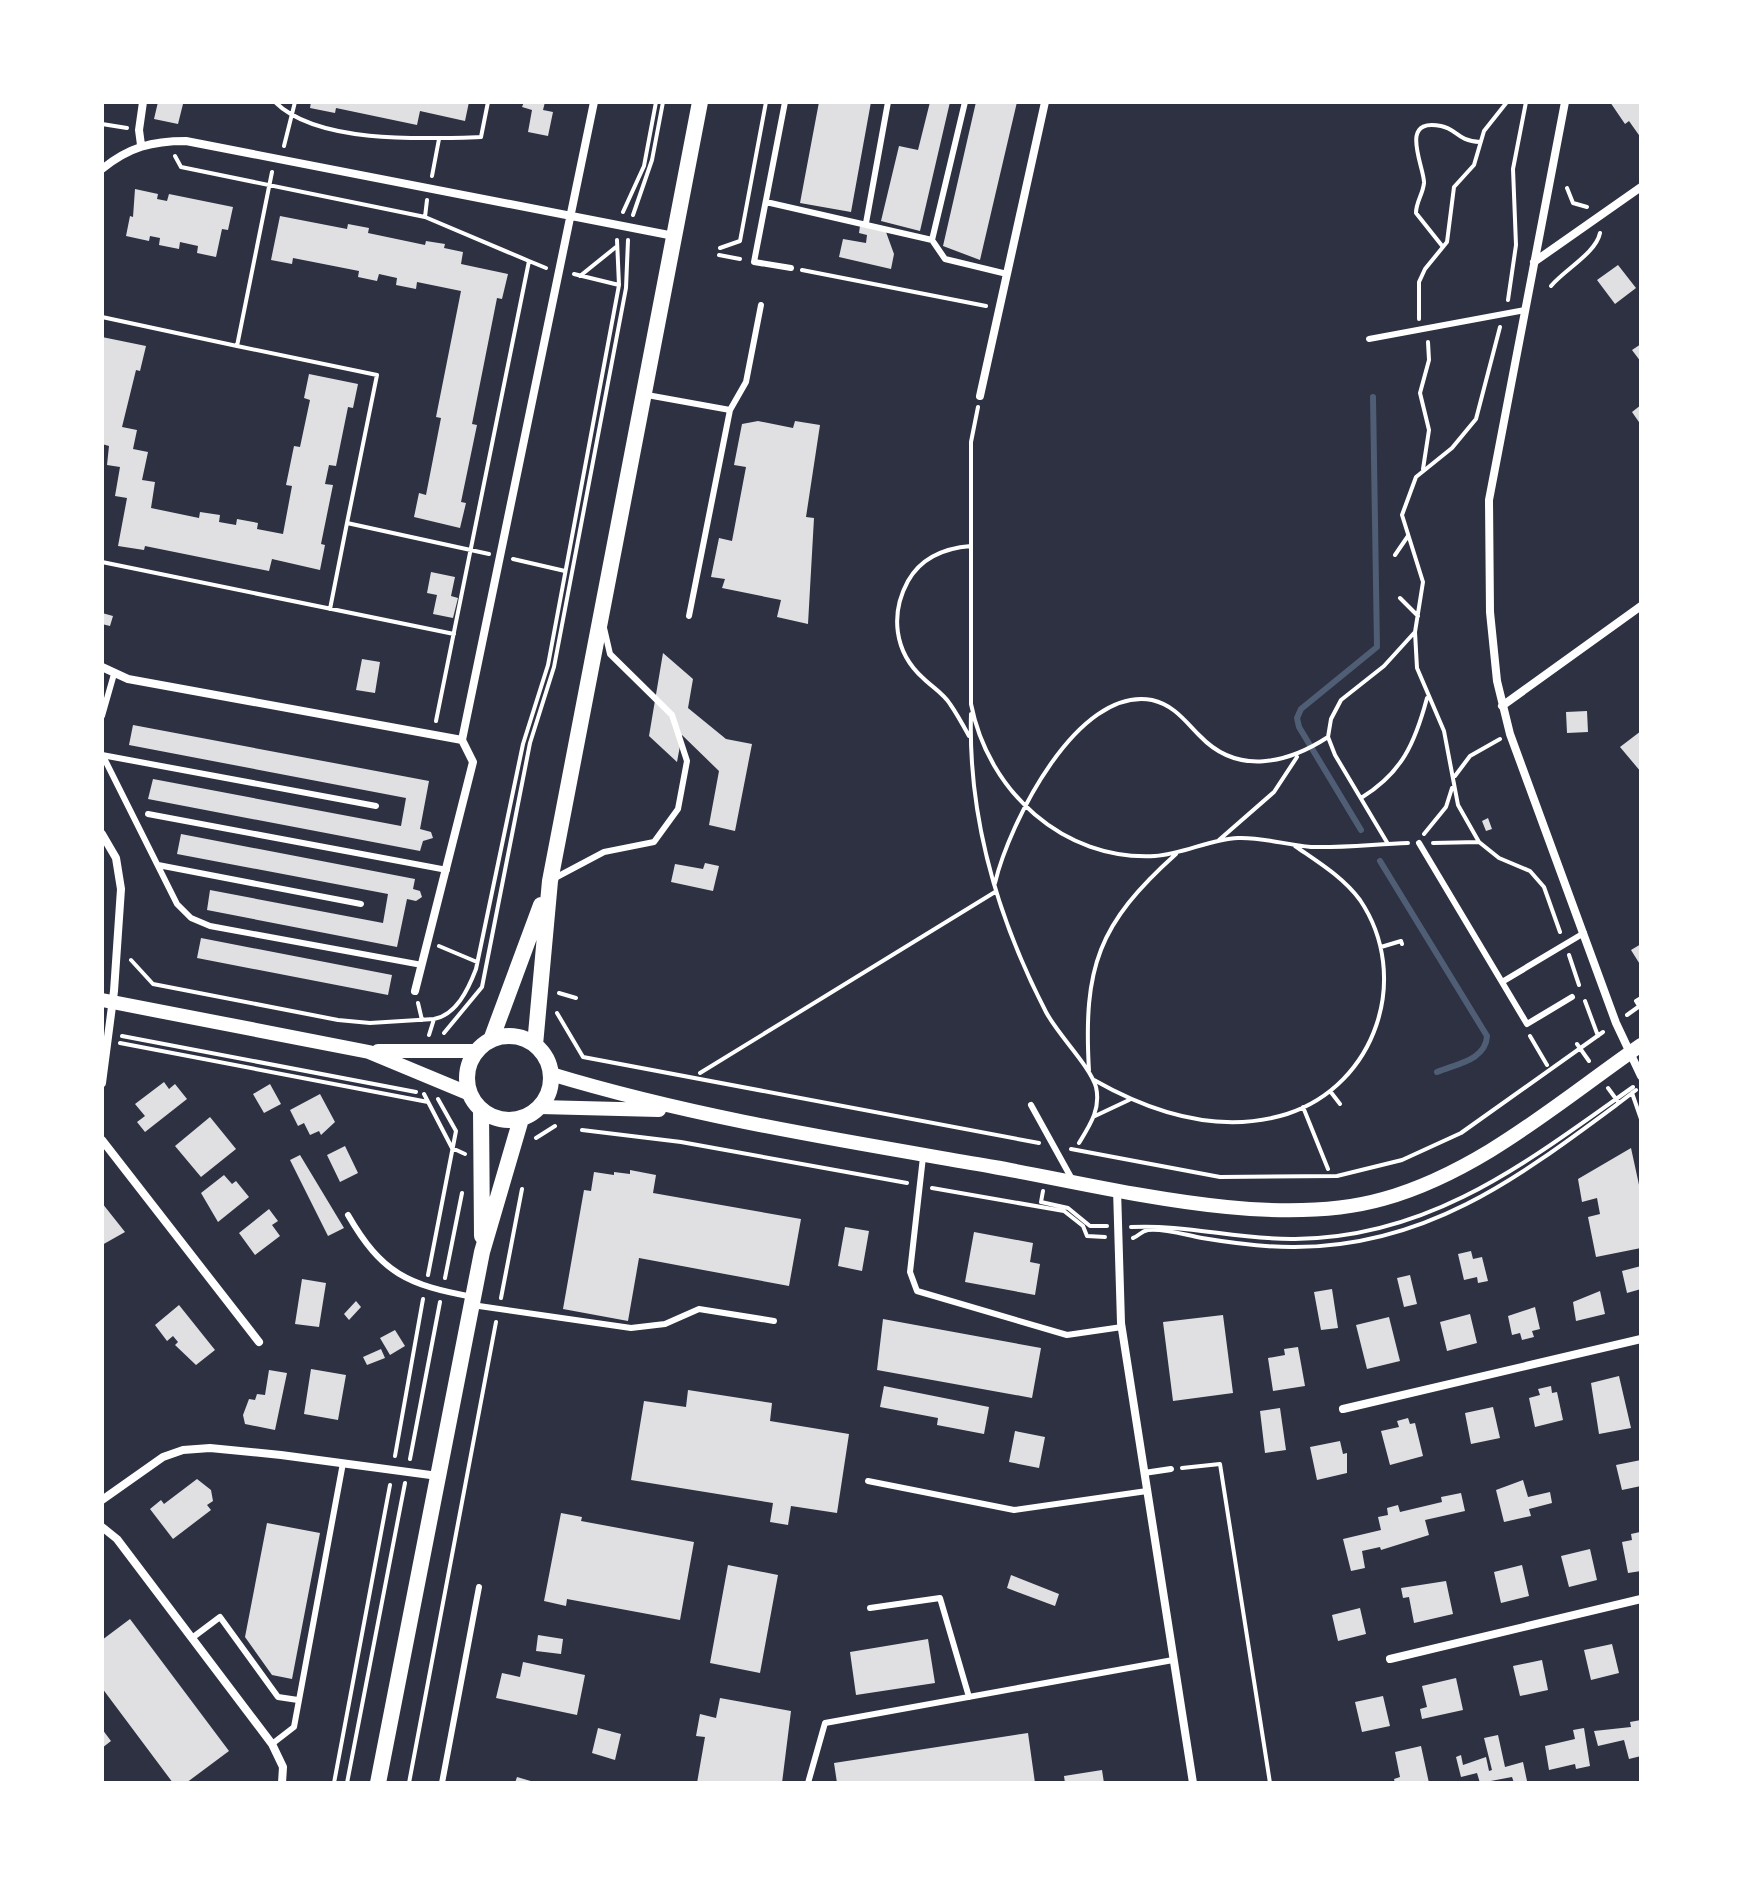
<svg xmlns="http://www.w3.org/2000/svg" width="1743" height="1885" viewBox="0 0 1743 1885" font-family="Overpass,sans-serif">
<rect width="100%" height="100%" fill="#2d3142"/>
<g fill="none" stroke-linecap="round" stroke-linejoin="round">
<!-- stream -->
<path stroke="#4f5d75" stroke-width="6" d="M1361,830l-62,-103 -2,-9 4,-9 76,-62 -4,-250
M1380,861l107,175c-1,24 -31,28 -50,36"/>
</g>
<!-- building -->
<path fill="#e0e0e3" d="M158,102l25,2 -5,20 -24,-5z
M311,102h158l-4,19 -45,-10 -3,14 -81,-17 -1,5 -25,-5z
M524,102h21l-2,8 10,2 -5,24 -20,-4 4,-22 -10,-3z
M819,102h52l-20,110 -51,-9z
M930,102h20l-30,129 -39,-10 18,-75 19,4z
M976,102h41l-37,158 -37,-14z
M1610,102h31v36l-12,-17 -4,3z
M135,189l23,5 -1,5 10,2 2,-7 64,13 -5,23 -6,-1 -6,28 -19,-4 1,-7 -18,-4 -1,7 -20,-4 1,-7 -10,-2 -1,5 -23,-5 4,-20 3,1z
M280,216l67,13 1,-5 21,4 -1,5 57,12 1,-4 19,3 -1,4 19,4 -2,12 47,10 -6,25 -5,-1 -25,126 5,1 -16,77 5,1 -6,25 -46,-11 5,-24 7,2 15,-77 -5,-1 25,-126 -44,-9 -1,7 -20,-4 1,-7 -18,-4 -2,7 -19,-4 1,-6 -66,-13 -1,6 -21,-4z
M860,226l26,6 8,22 -3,15 -52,-12 4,-18 23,4 1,-8 -8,-2z
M1618,265l18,23 -21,16 -18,-24z
M102,337l44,9 -6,25 -4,-1 -14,57 15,3 -4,19 15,3 -6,28 13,2 -4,26 48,10 1,-6 20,3 -1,7 17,3 1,-6 21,4 -1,6 26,5 9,-48 -6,-1 8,-39 6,1 10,-47 -6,-2 5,-24 49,10 -5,24 -5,-1 -12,59 -7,-1 -4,19 8,1 -12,59 4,1 -5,25 -48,-11 -3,12 -124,-25 -1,4 -26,-4 9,-48 -12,-2 5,-29 -13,-2 2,-19 -7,-2z
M1641,344v18l-9,-12z
M1641,405v20l-9,-13z
M758,421l35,7 2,-7 25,4 -14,92 8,1 -6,106 -31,-7 4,-17 -59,-12 3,-9 -14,-2 8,-39 13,3 14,-74 -12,-2 8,-41z
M431,572l24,5 -4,19 7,2 -5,20 -20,-4 4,-19 -10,-2z
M102,613l11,3 -3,10 -8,-2z
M663,653l30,26 -5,29 38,31 26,5 -17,87 -26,-6 10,-54 -37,-36 -5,27 -28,-26z
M362,659l18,3 -5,31 -19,-3z
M1587,711l1,21 -21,1 -1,-21z
M133,725l296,56 -9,48 11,3 2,6 -10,3 -3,10 -272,-52 5,-20 248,47 5,-28 -277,-53z
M1641,731v41l-21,-25z
M1488,818l4,11 -6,2 -4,-10z
M181,834l234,45 -2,10 7,2 2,6 -6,4 -9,-2 -10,48 -190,-37 3,-20 173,33 5,-29 -211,-40z
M705,863l14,3 -6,25 -42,-9 4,-18 28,5z
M201,938l191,37 -4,20 -191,-37z
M1641,944v22l-10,-16z
M164,1082l5,7 6,-5 12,15 -42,33 -8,-10 8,-6 -10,-12z
M270,1084l11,20 -17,9 -11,-19z
M320,1094l15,28 -14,13 -2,-4 -9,4 -6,-12 -6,3 -8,-16z
M210,1117l26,32 -35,28 -26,-31z
M345,1146l13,27 -18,9 -13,-27z
M1631,1148l10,46v54l-45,9 -8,-40 12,-3 -3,-16 -15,4 -4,-23z
M300,1155l44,73 -16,8 -38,-76z
M630,1170l26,5 -3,18 148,26 -12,67 -150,-28 -11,63 -65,-12 21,-119 7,1 3,-19 20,3v-3l16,2z
M224,1175l8,9 4,-3 13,16 -31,25 -17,-29z
M102,1203l23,29 -23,13z
M269,1209l9,12 -6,4 8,11 -25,19 -16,-22z
M845,1227l24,4 -7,40 -24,-5z
M974,1232l59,11 -3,19 10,2 -5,31 -70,-13z
M1471,1251l2,8 9,-2 6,24 -10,2 -1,-6 -13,3 -6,-26z
M1641,1266v23l-14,4 -5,-22z
M1410,1275l7,29 -13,3 -7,-29z
M302,1279l24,4 -7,44 -24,-3z
M1332,1289l6,39 -17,2 -7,-38z
M1600,1291l5,23 -29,7 -3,-19z
M356,1301l5,6 -12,13 -5,-6z
M179,1305l36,45 -19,15 -21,-20 3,-3 -5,-6 -6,5 -12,-16z
M1535,1307l5,22 -8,2 2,6 -12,3 -2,-7 -8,2 -4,-19z
M1470,1314l7,29 -30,8 -7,-29z
M1223,1315l10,78 -60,8 -10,-79z
M1389,1317l11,44 -33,8 -11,-44z
M883,1319l158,29 -9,50 -155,-28z
M395,1330l10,16 -15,9 -10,-17z
M1298,1347l7,39 -32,5 -5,-33 17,-3 -1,-6z
M381,1349l4,9 -18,7 -4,-8z
M311,1369l35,6 -8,45 -34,-6z
M269,1370l18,3 -12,57 -30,-6 -2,-9 6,-16 6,1 2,-6 8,1z
M1619,1376l12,52 -32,6 -8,-51z
M884,1386l105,21 -5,27 -47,-9 1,-7 -58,-11z
M1551,1386l1,7 5,-1 6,28 -28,7 -6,-29 11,-3 -2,-6z
M688,1390l84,13 -2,18 79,13 -12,79 -46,-7 -3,19 -18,-3 3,-19 -142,-23 13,-79 42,6z
M1493,1407l7,31 -29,6 -6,-31z
M1280,1408l6,42 -21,3 -5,-42z
M1408,1418l2,6 5,-1 8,33 -33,9 -9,-34 18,-4 -2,-6z
M1015,1431l30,6 -6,31 -30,-6z
M1340,1441l3,13 4,-1v20l-30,7 -7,-33z
M1641,1460v26l-19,4 -6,-25z
M197,1479l14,11 2,11 -6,4 4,5 -38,29 -23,-30 11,-9 3,4z
M1523,1480l5,17 22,-5 2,11 -23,6 2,7 -27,6 -8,-32z
M1461,1493l4,18 -40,9 4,15 -48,15 -1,-3 -18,4 3,17 -14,3 -8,-32 38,-9 -3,-13 10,-2 -1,-7 11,-3 2,7 42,-10 -1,-5z
M561,1513l21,4 -1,4 113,21 -14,78 -113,-21 -1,7 -22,-5z
M267,1523l53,10 -28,146 -20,-4 -27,-38z
M1640,1532l1,39 -13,2 -6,-31 10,-2 -1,-6z
M1590,1549l7,31 -28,7 -8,-31z
M728,1565l50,10 -18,98 -50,-10z
M1522,1565l7,31 -28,7 -7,-31z
M1011,1575l48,19 -4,12 -48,-18z
M1446,1581l7,33 -39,9 -5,-26 -6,1 -2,-10z
M1360,1608l6,26 -28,7 -6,-26z
M130,1619l99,132 -43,32h-13l-71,-95v-48z
M538,1635l25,4 -2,15 -25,-3z
M928,1639l7,44 -79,12 -6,-43z
M1612,1644l7,29 -28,7 -7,-30z
M1542,1660l6,30 -28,6 -7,-30z
M523,1662l62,13 -8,40 -81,-17 6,-25 18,4z
M1456,1678l7,32 -41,9 -2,-10 7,-2 -5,-21z
M1383,1696l7,30 -28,6 -7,-30z
M720,1698l71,13 -9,72h-85l8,-46 -9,-1 4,-22 16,4z
M1641,1720v36l-12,3 -5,-19 -26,6 -4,-15 37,-4 -1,-5z
M598,1728l23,6 -6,26 -23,-7z
M1584,1728l6,38 -14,3 -1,-5 -26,6 -4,-24 30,-7 -2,-9z
M102,1729l9,12 -9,7z
M1028,1733l7,50h-198l-3,-20z
M1498,1735l7,32 18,-5 4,19 -13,2 -2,-6 -32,6 -3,-10 -16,4 -5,-20 5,-2 2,10 23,-8 3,14 3,-1 -8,-32z
M1421,1746l8,37h-34l-1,-4 6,-2 -5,-25z
M1102,1770l2,13h-39l-1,-7z
M517,1777l17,5v1h-19z"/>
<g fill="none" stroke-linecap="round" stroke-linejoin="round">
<!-- path -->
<path stroke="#fff" stroke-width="4" d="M275,102c42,42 149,37 206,35l7,-35
M102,124l25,4
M284,146l11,-44
M175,156l6,11 244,50
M272,172l-35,174 140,29 -30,148 142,31
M432,176l7,-37
M1567,188l6,15 14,4
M427,200l-2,17 104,44 -93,460
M623,212l21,-46 12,-64
M633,215l19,-55 11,-58
M1443,247l-27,-34c0,-11 7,-19 8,-30 1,-15 -27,-66 17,-57 16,3 16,15 39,16
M720,248l20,-7 26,-139
M719,255l21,4
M529,261l17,7
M802,270l184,36
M574,274l45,11
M580,276l36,-29
M1551,286c13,-16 45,-33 49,-53
M1508,300l8,-55 -3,-76 13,-67
M102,317l135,29
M1419,319v-37l6,-13 22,-27 7,-55 20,-22 10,-34 23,-29
M978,407l-7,35v262c17,87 92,157 184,152 29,-2 55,-17 83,-18 25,-1 48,7 73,9 32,1 65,-3 97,-4
M1423,469l6,-39 -9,-37 9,-33 -1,-18
M1395,555l13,-19
M513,559l52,12
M102,562l352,72
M1400,598l18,18
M330,609l17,-86
M971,714c-3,105 27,205 75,298 12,23 44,54 50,75 5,22 -6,38 -17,56
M969,736c-6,-11 -12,-22 -19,-32 -7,-11 -18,-17 -27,-26 -29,-26 -33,-64 -15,-97 13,-23 37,-33 63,-35
M1455,776l15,-20 30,-17
M1361,798c41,-25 54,-55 66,-100
M1424,834l22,-27 6,-19
M1219,840l55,-48 23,-35
M1479,842l-21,-37 -14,-74 -27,-63 -2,-36 8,-50 -21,-67 14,-38 36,-29 24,-29 24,-92
M1433,843l46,-1 20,16 31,13 14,16 16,45
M1388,844l-53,-89 -7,-18 3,-18 10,-19 43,-34 30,-33
M995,883c14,-59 82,-197 157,-183 22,5 33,21 48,36 38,40 88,27 128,1
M439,946l38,16
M1381,947l20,-6 1,3
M1569,955l10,30
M131,960l22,24 185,36 32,3 64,-4
M559,993l17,5
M1641,998l-5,3 5,8
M1585,1001l13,35
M418,1003l4,17
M557,1013l26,44 456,86
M1627,1015l14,-10
M444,1033l38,-46 48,-244 24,-76 72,-379 2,-48
M429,1035l5,-16c22,-4 34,-29 42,-50l47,-225 25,-79 71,-380 -2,-45
M122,1036l294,56
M1530,1036l17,29
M120,1043l308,59
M1577,1044l12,17
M1089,1071c-6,-104 9,-147 87,-217
M700,1073l295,-181
M1094,1080c58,33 125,55 193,34 89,-29 125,-137 73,-214 -17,-23 -42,-38 -65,-54
M1608,1088l11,15 17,-13
M1330,1091l10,13
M1632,1093l9,26
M424,1094l28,54 13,6
M1303,1107l25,62
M1095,1116l34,-16
M582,1130l99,12 226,41
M536,1138l19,-12
M1071,1149l149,28 117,-1 65,-16 59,-27 142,-101
M932,1188l132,23 19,15 4,10 18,1
M1043,1191l-2,11 27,6 22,18h17
M1131,1227c54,-3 109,13 164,12 136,-1 232,-77 338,-152
M1133,1238c6,-2 8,-7 15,-8 16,-2 37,5 54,8 30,5 60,9 90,9 133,1 226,-69 327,-144
M428,1275l28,-144 -18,-32
M445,1278l17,-85
M501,1298l21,-109
M395,1456l28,-157
M410,1459l30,-157
M1182,1468l38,-4 50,319
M334,1783l56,-298
M347,1783l58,-300
M409,1783l87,-461"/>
<!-- service -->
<path stroke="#fff" stroke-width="6" d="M785,102l-31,160 37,6
M766,202l166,38 13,19 62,15
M866,223l22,-121
M932,240l33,-138
M1369,339l156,-29
M647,395l83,15
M689,616l41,-206 16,-28 15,-77
M102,716l12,-42
M102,754l75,150 14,14 19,8 212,39
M102,755l274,51
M148,814l299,56
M1419,843l108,181 45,-27
M158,865l203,39
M553,879l51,-27 50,-10 24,-33 9,-48 -15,-46 -62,-61 -6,-26
M1502,982l82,-49
M1031,1105l42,76
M923,1157l-13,115 7,19 150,44 55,-8
M348,1215c34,59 60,70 125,82
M472,1305l159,23 34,-4 34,-15 75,12
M1144,1473l27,-4
M868,1481l146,29 133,-19
M870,1608l70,-10 29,99
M192,1638l28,-21 58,80 20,3
M272,1744l22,-17 49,-264
M442,1783l37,-196
M808,1783l17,-60 348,-63"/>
<!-- minor -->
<path stroke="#fff" stroke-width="8" d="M1565,102l-76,398 1,112 7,69 13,53 106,289 25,53
M141,145l-2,-15 4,-28
M102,169c27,-22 50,-28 84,-28l488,95
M1534,262l107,-75
M980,396l65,-294
M102,667l26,12 334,61
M1502,706l139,-100
M102,834l14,24 5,31 -7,102 -12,92
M415,991l58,-229 -11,-22 132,-638
M102,1140l157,202
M1117,1189l4,134 72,460
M1343,1409l298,-70
M102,1500l61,-43 20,-7 27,-2 71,7 157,21
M102,1527l15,12 155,205 11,23 -1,16
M1390,1659l251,-60"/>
<!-- tertiary -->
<path stroke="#fff" stroke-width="14" d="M102,1000l267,52 101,42
M378,1051h99
M551,1074c145,44 294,67 443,93 115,20 276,64 389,32 97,-27 177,-98 258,-154
M540,1107l119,3"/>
<!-- secondary -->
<path stroke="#fff" stroke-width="16" d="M467 1078a42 42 0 1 1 84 0a42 42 0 1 1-84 0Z
M491,1040l50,-135
M535,1045l15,-164 150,-779
M481,1110l1,126
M378,1783l104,-531 39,-133"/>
</g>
<!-- border -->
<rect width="1743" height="1885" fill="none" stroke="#ffffff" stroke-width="208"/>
</svg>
